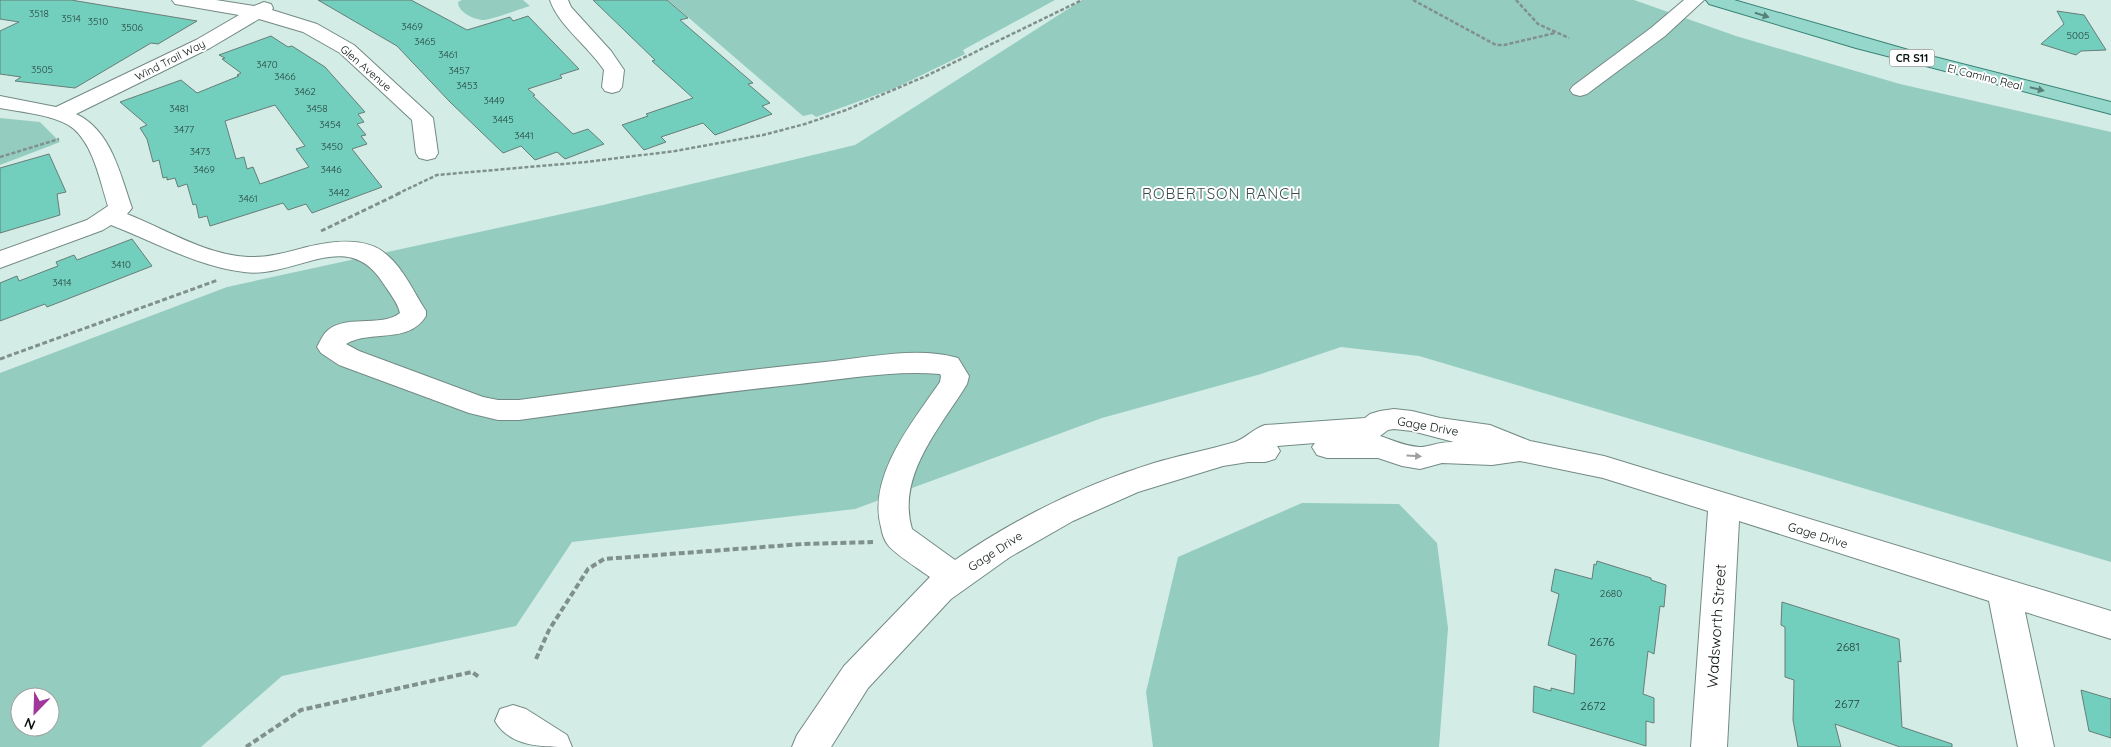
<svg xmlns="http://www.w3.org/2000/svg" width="2111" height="747" viewBox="0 0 2111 747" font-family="Quicksand,sans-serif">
<rect width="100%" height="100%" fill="#d4ece6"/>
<!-- green -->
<path fill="#95ccc0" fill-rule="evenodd" d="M462,0h61l7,6c-10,3 -39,14 -48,14 -9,-1 -24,-8 -24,-18z
M668,0h387l-92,50 2,4 -70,34 -79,29 -4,-3 -9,2z
M1082,0h552l102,36 164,48 211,48v430l-692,-206 -78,-9 -80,27 -159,44 -247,91 -283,33 -56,84 -234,50 -81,71h-201v-374l227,-86 376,-82 252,-60zM20,697h30v30h-30z
M0,118l40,4 20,20 -60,23z
M1302,503l97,1 38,39 11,85 -9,119h-286l-7,-55 32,-135z"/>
<!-- building -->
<path fill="#73cfbd" stroke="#677d78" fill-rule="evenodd" d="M0,0h71l126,21 -39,23 -7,-1 -76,45 -60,-7 6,-4 -21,-3v-43l19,-9 -19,-3z
M318,0h93l56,30 43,-13 3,4 15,-5 51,53 -19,6 2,3 -34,11 7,6 -2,1 40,38 15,-5 16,15 -39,15 -8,-7 -22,8 -14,-14 -18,7 -53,-51 -53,-56z
M593,0h74l21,18 -8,2 73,63 -5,1 22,19 -8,3 10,8 -57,21 -12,-12 -42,14 5,5 -22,8 -22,-25 26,-9 -2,-2 47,-16 -41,-37 3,-1z
M2057,11l27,4 22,35 -25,1 -5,4 -35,-11 23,-20z
M271,36l17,11 4,-1 33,21 40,45 -7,2 6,8 -7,2 9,11 -5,1 6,8 -15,5 30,38 -70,26 -6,-9 -18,6 -5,-7 -73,23 -3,-10 -8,2 -3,-14 -3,1 -6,-21 -9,3 -3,-9 -8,2v-3l-4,1 -4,-18 -6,2 -6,-23 -7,-11 7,-3 -27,-23 61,-22 16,13 42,-17 -2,-1 4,-2 -19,-14 3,-1 -6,-3zM275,105l30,41 -9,3 13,18 -49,17 -7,-17 -6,2 -3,-12 -8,2 -11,-38z
M49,154l17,38 -9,2 3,21 -60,18v-65z
M132,239l20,27 -105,41 -2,-3 -45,17v-38l17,-7 2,5 39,-15 -2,-4 18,-7 3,5z
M1597,561l54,17v2l15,5 -2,22 -4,-1 -6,48 -6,-3 -5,43 11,4v25l-8,-2v25l-113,-34 1,-26 17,5v-3l23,6 2,-39 -28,-10 11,-51 -8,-3 4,-22 37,10 2,-15 2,1z
M1782,602l117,37 2,23 -3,-1 4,66 50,17v3h-52l-65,-23 6,23h-43l-5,-27 1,-40 -9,-3v-50l-4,-2z
M2081,690l30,9v39l-22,-7z"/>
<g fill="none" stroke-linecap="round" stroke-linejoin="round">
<!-- minor casing -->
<g stroke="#738a84" stroke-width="2">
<path id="minor" d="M172,0h44l38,6 10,-4 7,2 2,4 -1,2 45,14 37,21 75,69 4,4 5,35 -3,5 -8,2 -8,-2 -3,-5 -4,-33 -72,-67 -37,-21 -44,-13 -49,29 -134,66c35,16 44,60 56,94l-5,6c38,15 79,41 121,43 20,1 40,-5 59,-10 25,-6 60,-11 80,8 17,14 27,38 39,56v5c-18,29 -55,13 -80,28l13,7 124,46 15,3h21c102,-14 204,-28 306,-38 42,-4 91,-16 133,-4l11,18 -2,8c-26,43 -71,91 -55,145l43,31c61,-42 128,-75 199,-97 26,-8 55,-13 81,-21 11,-4 18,-13 30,-17l100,-7 5,-4 10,-3 14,-2 18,2 28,7 50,7 40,16 74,15 507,155v28l-86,-27 29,135h-36l-29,-146 -250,-80 -12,226h-36l17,-236 -105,-33 -83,-17 -28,4 -50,-2 -22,6 -18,-3 -24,-8h-51l-10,-3 -5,-8 3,-4 -38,3 3,5 -5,8 -10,3h-17l-25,4 -85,26 -65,29 -63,36 -59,42 -83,89 -37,59h-39l5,-12 47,-69 86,-89c-11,-8 -34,-22 -42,-32 -4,-5 -6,-12 -7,-18 -14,-50 32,-106 59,-145l1,-6 -1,-2c-47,-4 -95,5 -141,10 -94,10 -187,23 -280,36h-21l-29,-7 -130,-48 -18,-12 -4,-6c2,-4 5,-10 8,-14 17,-20 57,-5 75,-20 -2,-10 -11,-21 -17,-30 -36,-57 -88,-4 -139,-11 -48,-6 -89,-30 -133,-47l-8,5 -103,38v-17l87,-31 21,-14c-8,-25 -14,-59 -34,-77 -16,-14 -54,-17 -74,-21v-12l56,11 140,-67 43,-25 -58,-10 -6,-1zM1394,429l18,2 42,11c-14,-1 -24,5 -35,5 -14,-1 -27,-7 -39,-11l8,-6z
M550,0h18l3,7 40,44 13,19 -2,17 -3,4 -7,2 -7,-2 -3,-4 2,-17c-15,-23 -46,-45 -54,-70z
M1684,0h20l-39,36 -78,58 -7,2 -7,-2 -3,-4 3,-4 78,-58z
M513,705l13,4 41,26 5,12c-30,0 -62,0 -77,-26l5,-12z"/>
</g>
<!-- major casing -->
<g stroke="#388275" stroke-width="2">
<path id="major" d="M1706,0h28l185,53 192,49v12l-255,-66 -147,-44z"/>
</g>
<!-- path-far2 -->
<path stroke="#80918d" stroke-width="2.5" stroke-dasharray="4 2" stroke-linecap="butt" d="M1413,0l83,45h8l51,-12
M1516,0l22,24 31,14
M0,157l59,-18
M397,194l40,-19 149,-13 89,-11 88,-16 42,-11 41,-14 80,-34 156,-76"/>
<!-- path-far1 -->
<path stroke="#80918d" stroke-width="3" stroke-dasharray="5 2.5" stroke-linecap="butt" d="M321,231l79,-38
M0,359l218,-79"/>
<!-- path -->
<path stroke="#80918d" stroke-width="4" stroke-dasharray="6 3" stroke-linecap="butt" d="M536,659l13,-29 39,-61 16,-10 199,-15 70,-2
M246,747l55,-37 171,-38 7,5"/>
<!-- minor -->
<use href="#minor" fill="#fff" fill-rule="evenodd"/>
<!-- major -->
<use href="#major" fill="#96d7cc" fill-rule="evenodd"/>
</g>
<!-- one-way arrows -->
<defs><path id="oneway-solid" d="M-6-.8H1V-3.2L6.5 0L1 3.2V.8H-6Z" transform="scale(1.25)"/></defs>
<g fill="#577f78">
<use href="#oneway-solid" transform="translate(1762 15) rotate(18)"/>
<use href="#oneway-solid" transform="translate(2037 89) rotate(14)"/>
</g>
<use fill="#9da1a0" href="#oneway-solid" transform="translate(1414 456) rotate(4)"/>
<g text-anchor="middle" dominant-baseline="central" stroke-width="4" stroke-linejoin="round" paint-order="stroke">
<!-- number labels -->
<g font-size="10" fill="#25433d">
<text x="39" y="13">3518</text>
<text x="71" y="18">3514</text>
<text x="98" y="21">3510</text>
<text x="412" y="26">3469</text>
<text x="132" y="27">3506</text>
<text x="2078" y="35">5005</text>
<text x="425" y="41">3465</text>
<text x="448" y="54">3461</text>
<text x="267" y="64">3470</text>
<text x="42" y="69">3505</text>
<text x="459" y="70">3457</text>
<text x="285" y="76">3466</text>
<text x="467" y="85">3453</text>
<text x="305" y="91">3462</text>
<text x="494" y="100">3449</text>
<text x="179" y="108">3481</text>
<text x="317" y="108">3458</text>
<text x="503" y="119">3445</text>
<text x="330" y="124">3454</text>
<text x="184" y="129">3477</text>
<text x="524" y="135">3441</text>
<text x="332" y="146">3450</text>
<text x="200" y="151">3473</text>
<text x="204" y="169">3469</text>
<text x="331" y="169">3446</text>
<text x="339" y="192">3442</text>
<text x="248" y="198">3461</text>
<text x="121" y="264">3410</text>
<text x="62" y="282">3414</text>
<text x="1611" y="593">2680</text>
</g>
<!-- shield labels -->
<rect fill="#fff" stroke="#545a59" stroke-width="1" x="1889.5" y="49.5" width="45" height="17" rx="4"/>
<g font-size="11" font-weight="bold" fill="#0b1412">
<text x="1912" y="58">CR S11</text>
</g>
<!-- far-street labels -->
<g font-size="11" fill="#0b1412" stroke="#fff">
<text transform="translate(170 60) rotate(-27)">Wind Trail Way</text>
<text transform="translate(366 68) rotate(41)">Glen Avenue</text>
<text transform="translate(1985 77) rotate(14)">El Camino Real</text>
</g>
<!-- street labels -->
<g font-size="12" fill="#0b1412" stroke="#fff">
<text transform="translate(1428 426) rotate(10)">Gage Drive</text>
<text transform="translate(1818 535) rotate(17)">Gage Drive</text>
<text transform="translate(995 551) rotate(-33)">Gage Drive</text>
</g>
<!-- near-number labels -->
<g font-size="12" fill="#25433d">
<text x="1602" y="641">2676</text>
<text x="1848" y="646">2681</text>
<text x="1847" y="703">2677</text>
<text x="1593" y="705">2672</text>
</g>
<!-- quarter labels -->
<g font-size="15" letter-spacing="1" fill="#384d49" stroke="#fff">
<text x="1222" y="193">ROBERTSON RANCH</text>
</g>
<!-- near-street labels -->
<g font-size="15" fill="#0b1412" stroke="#fff">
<text transform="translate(1716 626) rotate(-86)">Wadsworth Street</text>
</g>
</g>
<!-- north arrow -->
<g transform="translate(35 712) rotate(203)"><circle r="24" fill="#ffffff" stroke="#9da1a0"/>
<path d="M0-4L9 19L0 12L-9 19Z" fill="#a0379a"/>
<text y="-8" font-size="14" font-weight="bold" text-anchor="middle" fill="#0b1412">N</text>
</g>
</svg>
